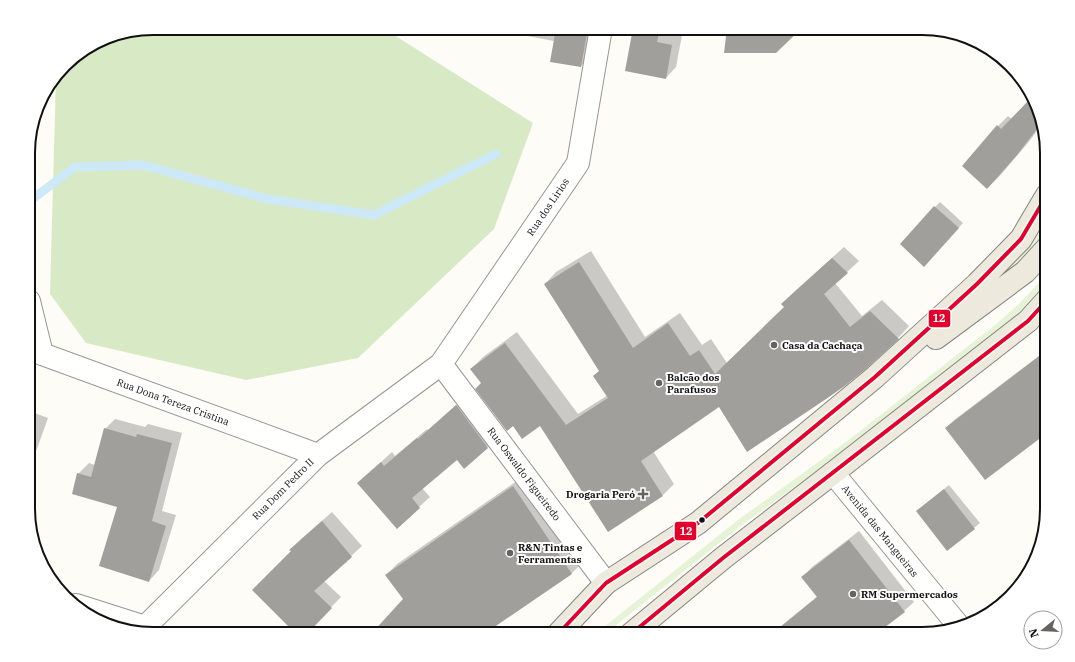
<svg xmlns="http://www.w3.org/2000/svg" width="1075" height="662" viewBox="0 0 1075 662" font-family="'IBM Plex Serif',serif">
<rect width="100%" height="100%" fill="#fdfcf7"/>
<!-- green -->
<path fill="#e7f3d7" d="M1047,219v13l-18,20 -36,35 31,-40z
M1047,274v10l-21,25 -172,135 -112,81 -137,109h-10l143,-114 112,-81 113,-89 31,-24 26,-23z"/>
<!-- forest -->
<path fill="#d8eac5" d="M153,28h230l150,95 -39,106 -136,129 -112,22 -160,-37 -36,-49 6,-216 15,-19 35,-22z"/>
<!-- shadow -->
<path fill="#0003" d="M523,28h73l-5,28 -10,10 -27,-25 -32,-6z
M638,28h29v4l15,3 -6,32 -10,11z
M1032,98l9,28 -14,18 -29,34 -11,10 11,-62 10,-10 4,3z
M940,202l23,21 -34,37 6,-53z
M844,247l15,14 -24,22 27,33 20,-16 27,26 -11,12 -179,68 -66,45 21,33 -11,11 -181,-112 -11,-14 12,-12 34,-25 61,82 30,-19 -14,-19 6,-6 -55,-86 11,-12 35,-21 54,86 35,-24 22,32 9,-6 16,24 58,-56 -3,-3 12,-12z
M1047,350v82l-101,-4 8,-8z
M467,396l31,41 -34,31 -7,-9 -35,29 8,9 -33,30 -39,-44 34,-31 3,4 32,-27 1,1z
M29,411l19,7 -14,39 -5,6z
M115,419l30,8 3,-3 34,9 -20,78 14,4 -17,55 -10,11 -31,-75 -40,-32 11,-11 6,2 10,-36z
M524,476l59,86 -11,11 -73,50 -11,11h-115l31,-35 -18,-24 11,-11z
M949,485l31,38 -33,27 -25,-43z
M332,512l30,34 -38,35 17,16 -36,37 -13,-83 -1,-1 10,-11z
M859,531l55,71 -10,9 -19,15 6,8h-120l47,-38 -15,-19 9,-10z"/>
<g fill="none" stroke-linecap="round" stroke-linejoin="round">
<!-- stream -->
<path stroke="#cde8f7" stroke-width="9" d="M31,200l44,-33 68,-2 125,34 106,16 122,-61"/>
</g>
<!-- building -->
<path fill="#a19f9c" d="M556,28h32l-7,39 -31,-5z
M633,28h27l-3,14 15,3 -6,34 -41,-8z
M727,28h75l-26,25h-52z
M1032,97l8,26 -3,6 -20,26 -30,34 -25,-23 35,-41 4,4z
M934,206l25,22 -35,39 -24,-23z
M832,258l16,15 -24,21 26,33 20,-16 29,28 -32,29 -21,17 -17,12 -82,55 -28,-45 -78,54 22,35 -55,36 -68,-106 -18,13 -9,-13 -6,5 -32,-42 6,-6 -11,-14 35,-26 61,82 42,-27 -15,-22 6,-5 -55,-87 35,-22 54,86 35,-25 22,33 9,-6 16,24 69,-67 -3,-3z
M1047,350v83l-62,47 -40,-52z
M456,405l32,43 -24,21 -7,-9 -45,38 8,10 -23,21 -40,-46 24,-21 3,4 33,-28 1,1z
M104,428l32,9 1,-3 35,9 -20,78 14,5 -17,56 -50,-16 18,-59 -45,-13 5,-21 14,4z
M513,486l59,88 -88,60h-113l32,-35 -18,-24z
M944,489l31,40 -28,22 -31,-40z
M322,521l30,36 -38,34 18,17 -25,26h-11l-44,-44 39,-39 -2,-1z
M849,540l56,72 -29,22h-104l45,-37 -16,-20z"/>
<g fill="none" stroke-linecap="round" stroke-linejoin="round">
<!-- minor casing -->
<g stroke="#979795" stroke-width="24">
<path id="minor" d="M29,301l13,53
M42,354l276,101
M441,364l165,219
M833,473l125,152
M76,605l69,22
M141,632l4,-5 173,-172 123,-91 137,-201 23,-135"/>
</g>
<!-- major casing -->
<g stroke="#858482" stroke-width="24">
<path id="major" d="M936,338l89,-66 22,-24
M558,634l48,-51 92,-60 177,-146 102,-93 44,-45 26,-44
M631,634l92,-76 110,-85 195,-152 19,-21"/>
</g>
<!-- minor -->
<use href="#minor" stroke="#fffffe" stroke-width="22"/>
<!-- major -->
<use href="#major" stroke="#ede9dc" stroke-width="22"/>
<!-- bus-1 casing -->
<g stroke="#fff" stroke-width="7">
<path id="bus-1" d="M558,634l48,-51 92,-60 177,-146 102,-93 44,-45 26,-44
M631,634l92,-76 305,-237 19,-21"/>
</g>
<!-- bus-1 -->
<use href="#bus-1" stroke="#e4002b" stroke-width="4"/>
</g>
<!-- markers -->
<g fill="#646362" stroke="#fff" stroke-width="1.5">
<circle cx="774" cy="345" r="4"/>
<circle cx="659" cy="383" r="4"/>
<path d="M641 488h4v4h4v4h-4v4h-4v-4h-4v-4h4z"/>
<circle cx="510" cy="553" r="4"/>
<circle cx="853" cy="594" r="4"/>
</g>
<circle fill="#111" stroke="#fff" stroke-width="1.5" cx="702" cy="520" r="3.5"/>
<g text-anchor="middle" dominant-baseline="central" stroke-width="4" stroke-linejoin="round" paint-order="stroke">
<!-- street labels -->
<g font-size="10" fill="#111" stroke="#fff">
<text transform="translate(548 207) rotate(-56)">Rua dos Lirios</text>
<text transform="translate(173 402) rotate(20)">Rua Dona Tereza Cristina</text>
<text transform="translate(524 474) rotate(53)">Rua Oswaldo Figueiredo</text>
<text transform="translate(283 489) rotate(-45)">Rua Dom Pedro II</text>
<text transform="translate(880 531) rotate(51)">Avenida das Mangueiras</text>
</g>
<!-- poi labels -->
<g font-size="10" font-weight="bold" fill="#111" stroke="#fff" text-anchor="start">
<text x="782" y="345">Casa da Cachaça</text>
<text x="667" y="377">Balcão dos<tspan x="667" dy="12">Parafusos</tspan></text>
<text x="635" y="494" text-anchor="end">Drogaria Peró</text>
<text x="518" y="547">R&amp;N Tintas e<tspan x="518" dy="12">Ferramentas</tspan></text>
<text x="861" y="594">RM Supermercados</text>
</g>
</g>
<!-- crop -->
<path d="M0 0H1075V662H0ZM153 35H922A118 118 0 0 1 1040 153V509A118 118 0 0 1 922 627H153A118 118 0 0 1 35 509V153A118 118 0 0 1 153 35Z" fill="#fff" fill-rule="evenodd"/>
<path fill="none" stroke="#111" stroke-width="2" d="M153 35H922A118 118 0 0 1 1040 153V509A118 118 0 0 1 922 627H153A118 118 0 0 1 35 509V153A118 118 0 0 1 153 35Z"/>
<g stroke="#fff" stroke-width="1.5">
<rect x="928" y="309" width="23" height="19" rx="4" fill="#e4002b"/>
<rect x="674" y="521" width="23" height="20" rx="4" fill="#e4002b"/>
</g>
<g font-size="11" text-anchor="middle" font-weight="bold" fill="#fff">
<text x="939" y="322">12</text>
<text x="686" y="535">12</text>
</g>
<!-- north arrow -->
<g transform="translate(1043 630) rotate(252)"><circle r="19" fill="#ffffff" stroke="#a0a0a0"/>
<path d="M0-3L7 15L0 10L-7 15Z" fill="#646362"/>
<text y="-6" font-size="11" font-weight="bold" text-anchor="middle" fill="#111111">N</text>
</g>
</svg>
